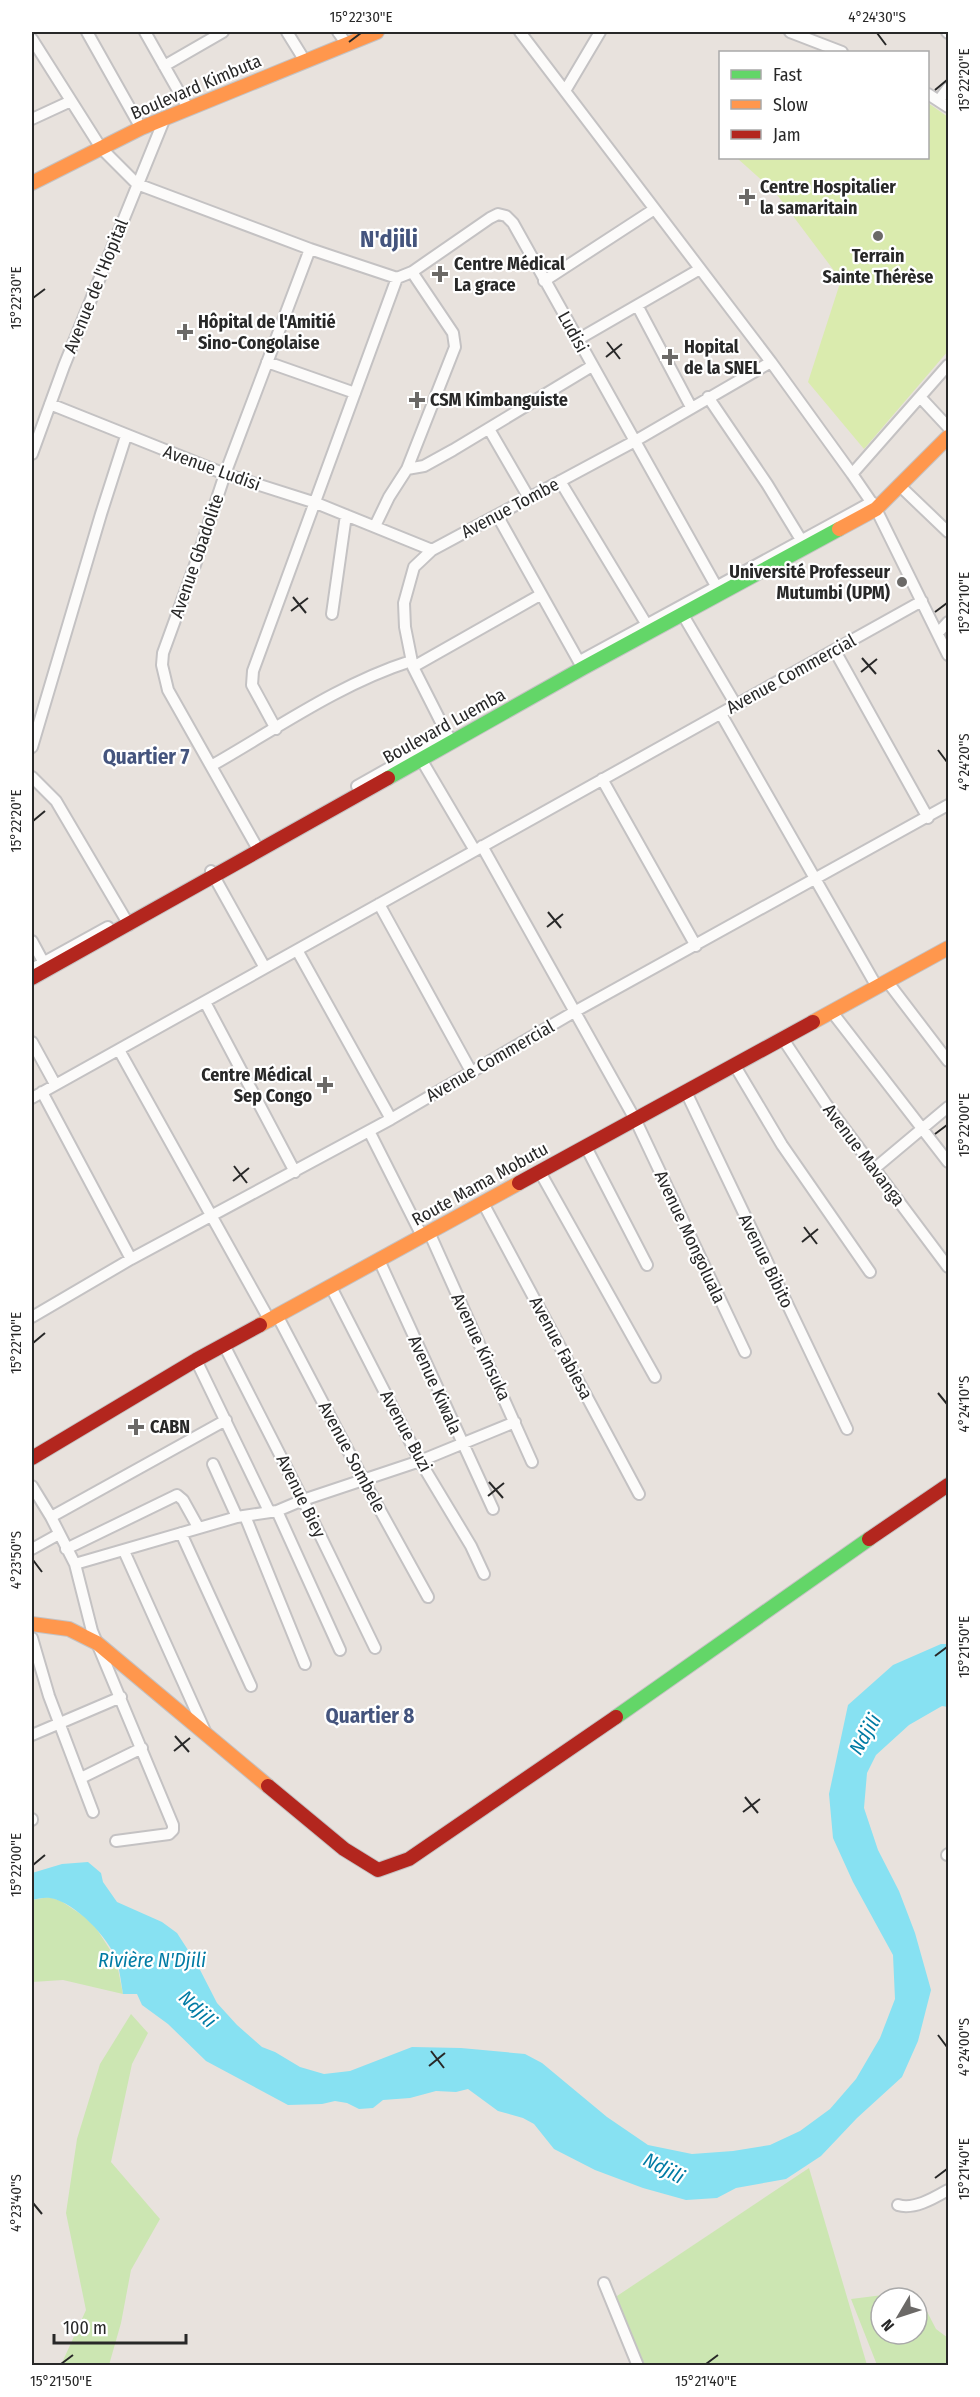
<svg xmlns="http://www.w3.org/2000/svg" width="980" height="2397" viewBox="0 0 980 2397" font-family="'Fira Sans Condensed',sans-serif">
<rect width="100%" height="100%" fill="#e8e2dd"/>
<!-- green -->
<path fill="#cce6b2" d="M49,1897l12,4 24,16 11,11 20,31 7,35 -60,-14 -31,2v-82z
M131,2014l17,19 -16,31 -21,98 49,57 -29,51 -10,53 -12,42h-48l25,-55 -20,-97 11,-74 23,-75z
M809,2168l58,197h-228l-28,-65z
M891,2294l20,4h-30v36h36v-35l4,1 15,29 12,9v27h-71l-26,-66z"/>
<!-- pitch -->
<path fill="#daebae" d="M928,103l20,14v234l-84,98 -56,-67 33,-102 -66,-88 -38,-34h191z"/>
<!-- water -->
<path fill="#87e1f2" d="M941,1644h7v63l-6,-1 -33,19 -33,30 -9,18 -3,35 14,42 21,41 16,42 16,57 -13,51 -16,36 -45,41 -36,38 -35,23 -50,9 -19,10 -31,2 -43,-12 -48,-18 -41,-21 -20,-25 -11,-6 -25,-7 -30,-22 -12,3 -20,-1 -26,7 -27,2 -10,8 -14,1 -12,-6 -12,-2 -13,3 -34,1 -82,-44 -38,-37 -26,-19 -5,-11h-14c-2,-11 -3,-22 -6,-33 -8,-23 -42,-59 -67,-63 -5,-1 -13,1 -18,2v-27l30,-9 26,-2 13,11 2,9 14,20 45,20 15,11 20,31 20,39 20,22 25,22 13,5 25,15 24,7 26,-3 62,-24 49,1 64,6 17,9 65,54 41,28 44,9 41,-3 37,-6 30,-14 30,-22 26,-30 24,-41 15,-39 -2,-44 -40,-73 -20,-44 -4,-44 19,-89 45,-40z"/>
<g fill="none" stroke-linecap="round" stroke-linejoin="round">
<!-- street casing -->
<g stroke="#c4c2c3" stroke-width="14">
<path id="street" d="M87,32l54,96
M145,32l43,76
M287,32l18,29
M338,32l8,11
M520,32l251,330 81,112 24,35 72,146
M790,32l52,20
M947,32l1,1
M32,39l69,109 36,36 173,65 87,29 15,-6 78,-54 8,-4 8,2 7,7 207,370
M164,66l59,-34
M565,91l35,-59
M928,94l20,13
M939,100l9,-12
M32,119l39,-18
M544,281l109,-71
M638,307l53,100
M577,340l123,-71
M267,362l88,31
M708,397l59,87 36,59
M921,398l27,29
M50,404l175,70 91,29 116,47
M489,429l40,69
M32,454l32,-88 100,-246
M407,469l17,-3 29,-16 139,-84
M852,474l96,-109
M560,481l90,149
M899,485l49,47
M497,515l85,152
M375,526l14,-29 18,-28 48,-122 -2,-14 -41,-61
M680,610l56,95
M332,614l14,-99
M938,633l10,-11
M835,651l93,167
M582,660l290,-158
M413,667l127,-72
M721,714l156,273
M276,729l-24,-44 1,-14 144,-393
M450,740l-37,-73 -8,-40 -1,-24 10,-36 18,-17 203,-109 136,-79
M32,747l69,-233 25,-78
M418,754l56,95
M211,766c65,-37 128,-82 200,-105
M32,777l24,24 73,124
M602,779l94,167
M357,786l91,-51
M482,846l154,275 109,231
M259,851l-91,-161 -6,-25 1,-12 32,-88 30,-91 85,-225
M211,871l54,97
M379,904l93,169
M32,941l14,26
M297,950l94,169
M32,969l76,-42
M887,981l61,80
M205,1002l90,170
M832,1012l116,150
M783,1039l43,65 122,163
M32,1042l23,42
M119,1050l151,271
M735,1066l47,79 88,127
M42,1092l89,167
M686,1092l161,337
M32,1098l890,-497
M369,1131l53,105
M586,1147l61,118
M874,1169l74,-62
M540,1172l115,205
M483,1203l156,291
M429,1232l103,230
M379,1260l114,249
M331,1287l89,174 51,85 13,28
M32,1317l99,-58 260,-140 183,-107 374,-207
M278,1317l86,164 64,116
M224,1345l79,155 72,148
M196,1360l73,151
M213,1464l24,53
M32,1486l19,31 24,47 17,67 81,194v5l-4,4 -53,7
M277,1511l63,139
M245,1516l60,148
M51,1517l175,-97
M181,1533l70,153
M32,1549l27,-15
M66,1549l111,-54 6,5 15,27
M124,1551l81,180
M75,1564l162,-47 40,-6 26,-11 117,-39 95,-39
M32,1638l17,58 44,116
M32,1735l89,-38
M81,1778l61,-30
M32,1819v1
M947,1855l1,-1
M898,2205c16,5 36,-7 50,-15
M604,2283l34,83"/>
</g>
<!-- fast casing -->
<g stroke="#c4c2c3" stroke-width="16">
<path id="fast" d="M388,778l195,-110 256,-139
M616,1717l253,-178"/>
</g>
<!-- slow casing -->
<g stroke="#c4c2c3" stroke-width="16">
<path id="slow" d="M32,183l109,-55 236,-96
M839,529l37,-20 72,-72
M813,1022l135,-74
M260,1325l259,-142
M32,1624l37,5 28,14 171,143"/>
</g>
<!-- jam casing -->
<g stroke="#c4c2c3" stroke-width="16">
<path id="jam" d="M32,978l356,-200
M519,1183l294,-161
M32,1458l164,-98 64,-35
M869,1539l79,-54
M268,1786l76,63 34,21 31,-11 207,-142"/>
</g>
<!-- street -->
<use href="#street" stroke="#fcfbfa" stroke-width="10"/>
<!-- fast -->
<use href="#fast" stroke="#63d668" stroke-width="14"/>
<!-- slow -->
<use href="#slow" stroke="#ff974d" stroke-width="14"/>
<!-- jam -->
<use href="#jam" stroke="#b3261e" stroke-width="14"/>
</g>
<!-- ticks -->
<path fill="none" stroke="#282828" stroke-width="2" d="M877,33l9,12M349,42l12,-9M935,90l12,-10M33,298l12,-9M607,342l13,17M606,357l16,-13M293,597l13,16M291,611l17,-13M935,612l12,-9M862,658l14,16M861,672l16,-13M938,750l9,12M33,821l12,-10M548,912l13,16M547,927l16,-13M935,1134l12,-9M234,1166l13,17M233,1181l16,-13M804,1227l13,17M802,1242l16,-13M33,1343l12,-10M938,1393l9,11M489,1482l14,16M488,1496l16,-13M33,1560l9,12M935,1656l12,-9M175,1736l14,16M174,1751l16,-13M745,1797l13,16M743,1812l17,-13M33,1865l12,-10M938,2035l9,12M431,2051l13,17M429,2066l16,-13M935,2178l12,-9M33,2203l9,11M61,2364l12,-9M706,2364l12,-9"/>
<!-- markers -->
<g fill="#6b6967" stroke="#fff" stroke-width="2">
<path d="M744 188h6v6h6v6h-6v6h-6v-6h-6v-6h6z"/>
<circle cx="878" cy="236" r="6"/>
<path d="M437 265h6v6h6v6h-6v6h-6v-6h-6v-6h6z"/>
<path d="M182 323h6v6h6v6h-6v6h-6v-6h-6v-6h6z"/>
<path d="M667 348h6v6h6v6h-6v6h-6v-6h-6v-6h6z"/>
<path d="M414 391h6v6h6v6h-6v6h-6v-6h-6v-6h6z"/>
<circle cx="902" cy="582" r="6"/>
<path d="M322 1076h6v6h6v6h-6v6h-6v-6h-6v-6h6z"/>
<path d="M133 1418h6v6h6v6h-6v6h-6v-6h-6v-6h6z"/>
</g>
<g text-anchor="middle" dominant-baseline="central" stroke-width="4.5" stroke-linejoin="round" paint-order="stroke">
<!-- street labels -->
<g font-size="18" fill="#282828" stroke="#fff">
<text transform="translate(196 87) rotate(-23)">Boulevard Kimbuta</text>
<text transform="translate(96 286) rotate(-68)">Avenue de l'Hopital</text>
<text transform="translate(573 332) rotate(61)">Ludisi</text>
<text transform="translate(212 468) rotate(20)">Avenue Ludisi</text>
<text transform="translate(510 508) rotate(-28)">Avenue Tombe</text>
<text transform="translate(197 556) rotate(-71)">Avenue Gbadolite</text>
<text transform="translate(791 674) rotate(-29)">Avenue Commercial</text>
<text transform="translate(444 726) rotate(-29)">Boulevard Luemba</text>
<text transform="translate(490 1061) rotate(-30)">Avenue Commercial</text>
<text transform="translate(864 1155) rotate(53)">Avenue Mavanga</text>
<text transform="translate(480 1184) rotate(-29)">Route Mama Mobutu</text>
<text transform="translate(690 1237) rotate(65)">Avenue Mongoluala</text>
<text transform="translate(766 1261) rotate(64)">Avenue Bibito</text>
<text transform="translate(481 1347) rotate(65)">Avenue Kinsuka</text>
<text transform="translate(561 1348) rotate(62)">Avenue Fabiesa</text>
<text transform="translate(435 1385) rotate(66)">Avenue Kiwala</text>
<text transform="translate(406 1431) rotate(62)">Avenue Buzi</text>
<text transform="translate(352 1457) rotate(62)">Avenue Sombele</text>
<text transform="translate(301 1496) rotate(64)">Avenue Biey</text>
</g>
<!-- poi labels -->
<g font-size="18" font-weight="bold" fill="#282828" stroke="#fff" text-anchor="start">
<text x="760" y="187">Centre Hospitalier<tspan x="760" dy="21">la samaritain</tspan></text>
<text x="878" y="256" text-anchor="middle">Terrain<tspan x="878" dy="21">Sainte Thérèse</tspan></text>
<text x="454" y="264">Centre Médical<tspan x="454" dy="21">La grace</tspan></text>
<text x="198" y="322">Hôpital de l'Amitié<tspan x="198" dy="21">Sino-Congolaise</tspan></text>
<text x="684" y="347">Hopital<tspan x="684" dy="21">de la SNEL</tspan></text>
<text x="430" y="400">CSM Kimbanguiste</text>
<text x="890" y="572" text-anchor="end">Université Professeur<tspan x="890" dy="21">Mutumbi (UPM)</tspan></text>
<text x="312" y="1075" text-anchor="end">Centre Médical<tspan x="312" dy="21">Sep Congo</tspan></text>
<text x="150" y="1427">CABN</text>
</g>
<!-- water labels -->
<g font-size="20" font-style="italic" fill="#007ba4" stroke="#fff">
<text transform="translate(865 1734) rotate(-60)">Ndjili</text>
<text x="152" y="1960">Rivière N'Djili</text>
<text transform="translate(198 2009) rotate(44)">Ndjili</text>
<text transform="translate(664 2168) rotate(28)">Ndjili</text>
</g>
<!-- quarter labels -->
<g font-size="21" font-weight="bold" fill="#44547d" stroke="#fff">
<text x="146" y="757">Quartier 7</text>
<text x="370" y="1716">Quartier 8</text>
</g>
<!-- district labels -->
<g font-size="24" font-weight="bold" fill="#44547d" stroke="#fff">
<text x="389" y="239">N'djili</text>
</g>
</g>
<!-- border -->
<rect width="980" height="2397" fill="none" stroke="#ffffff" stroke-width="66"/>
<!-- legend -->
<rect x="719" y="51" width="210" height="108" fill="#ffffff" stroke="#a9a9a9" stroke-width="1.5"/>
<rect x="731" y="70" width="30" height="9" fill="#63d668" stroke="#a9a9a9" stroke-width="1.5"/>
<text x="773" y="81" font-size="18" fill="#282828">Fast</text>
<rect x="731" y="100" width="30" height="9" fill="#ff974d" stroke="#a9a9a9" stroke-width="1.5"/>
<text x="773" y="111" font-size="18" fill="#282828">Slow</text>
<rect x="731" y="130" width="30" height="9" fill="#b3261e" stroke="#a9a9a9" stroke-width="1.5"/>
<text x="773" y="141" font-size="18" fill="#282828">Jam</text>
<!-- north arrow -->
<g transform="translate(899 2316) rotate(231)"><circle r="28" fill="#ffffff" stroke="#a9a9a9" stroke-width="1.5"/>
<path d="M0-4.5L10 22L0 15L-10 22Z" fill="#6b6967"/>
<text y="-9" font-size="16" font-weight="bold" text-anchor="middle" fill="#282828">N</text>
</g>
<!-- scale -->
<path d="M54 2334v9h132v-9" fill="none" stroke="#282828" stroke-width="3"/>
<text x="63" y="2334" font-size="18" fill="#282828" stroke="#ffffff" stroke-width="4.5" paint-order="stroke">100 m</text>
<rect x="33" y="33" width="914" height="2331" fill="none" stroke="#282828" stroke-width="2"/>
<g font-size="15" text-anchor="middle" fill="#282828">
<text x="361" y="22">15°22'30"E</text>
<text x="877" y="22">4°24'30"S</text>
<text transform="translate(964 80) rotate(-90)" y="5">15°22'20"E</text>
<text transform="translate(16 298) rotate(-90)" y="5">15°22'30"E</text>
<text transform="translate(964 603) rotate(-90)" y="5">15°22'10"E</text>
<text transform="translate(964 762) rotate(-90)" y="5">4°24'20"S</text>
<text transform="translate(16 821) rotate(-90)" y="5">15°22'20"E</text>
<text transform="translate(964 1125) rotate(-90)" y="5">15°22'00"E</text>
<text transform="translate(16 1343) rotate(-90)" y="5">15°22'10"E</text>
<text transform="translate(964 1404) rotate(-90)" y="5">4°24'10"S</text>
<text transform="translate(16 1560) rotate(-90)" y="5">4°23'50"S</text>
<text transform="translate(964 1647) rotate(-90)" y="5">15°21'50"E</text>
<text transform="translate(16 1865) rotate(-90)" y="5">15°22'00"E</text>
<text transform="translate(964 2047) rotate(-90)" y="5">4°24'00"S</text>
<text transform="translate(964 2169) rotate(-90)" y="5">15°21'40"E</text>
<text transform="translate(16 2203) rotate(-90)" y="5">4°23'40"S</text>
<text x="61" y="2386">15°21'50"E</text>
<text x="706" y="2386">15°21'40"E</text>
</g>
</svg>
